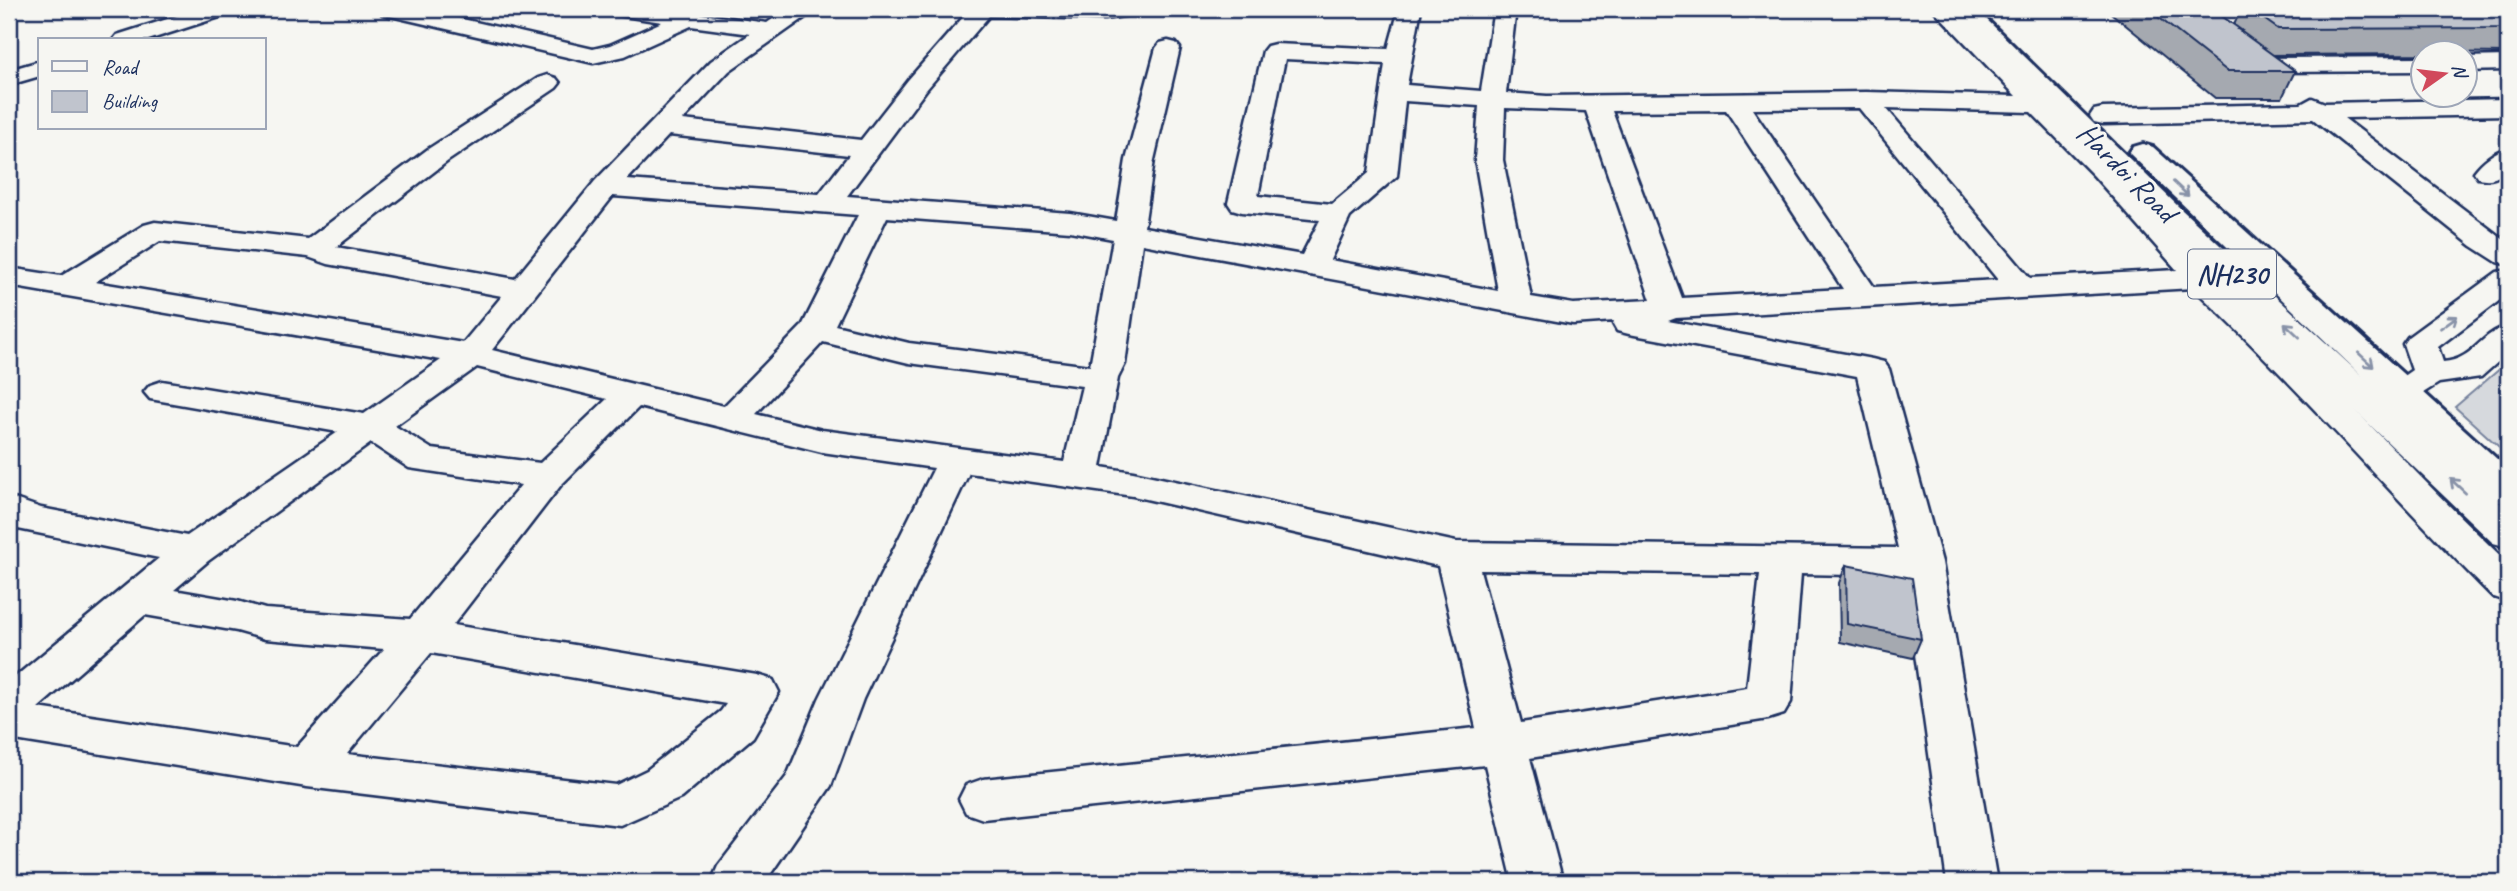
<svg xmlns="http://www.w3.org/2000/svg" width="2517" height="891" viewBox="0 0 2517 891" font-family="Caveat,sans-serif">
<rect width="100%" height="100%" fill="#f6f6f2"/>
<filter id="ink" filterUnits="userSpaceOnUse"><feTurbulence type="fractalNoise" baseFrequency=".0143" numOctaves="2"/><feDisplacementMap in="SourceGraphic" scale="14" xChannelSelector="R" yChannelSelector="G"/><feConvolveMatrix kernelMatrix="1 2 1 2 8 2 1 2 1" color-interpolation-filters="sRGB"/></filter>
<g filter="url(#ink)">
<!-- green -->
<path fill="#d6d9dd" stroke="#78849e" stroke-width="2" d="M2508,362v93l-53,-48z"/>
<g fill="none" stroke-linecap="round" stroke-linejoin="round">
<!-- minor casing -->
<g stroke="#1b2f5e" stroke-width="5">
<path id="minor" d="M199,9h33l-3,5 -81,26h-35l4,-5z
M379,9h40l174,40 17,-4 52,-23 -51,-8 -3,-5h58l101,14 20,-14h26l-3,5 -81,57 -46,49 178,20 47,-60 57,-65 -5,-1 -3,-5h182l-3,5 -31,5 -116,-3 -63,74 -79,106 223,17 46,8 10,-61 30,-112 4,-5 8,-2 8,2 4,5 -26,112 -10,67 158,28 18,-35 -78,-8 -10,-3 -4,-6 35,-152 4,-5 8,-2 113,5 11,-40h22l-14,76 74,6 13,-82h22l-10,84 41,3 319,-4 150,4 -83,-87h24l157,155 95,104 25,-1 11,2 5,7 -5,7 -17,3c97,88 185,187 280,277v39l-15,-5c-101,-101 -195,-211 -300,-309l-517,30 -8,3 204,38 12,3 5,7 53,193 55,320h-50l-43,-306 -103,-2 -10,128 -7,12 -16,5 -238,39 33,124h-50l-28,-117 -502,54 -17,-6 -7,-14 7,-14 17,-6 493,-51 -38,-162 -305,-70 -164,-23 -106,226 -32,87 -66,96h-54l7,-16 69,-90 32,-77 115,-231 -112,-16 -183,-45 -78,78 -108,140 304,50 16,5 6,12 -26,45 -72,61 -61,27 -313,-38 -298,-48v-57l150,-124 -141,-29 -9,-4v-28l32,11 146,28 151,-104 -188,-33 -6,-7 6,-7 12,-4 202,33 77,-54 -432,-74v-18l52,8 83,-51 11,-3 153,17 120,-90 110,-71 9,-3 9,3 4,5 -4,5 -108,73 -112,86 179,32 80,-98 116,-120 39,-27 -59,-8 -66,30 -32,7 -211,-49zM1285,59l100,5 -16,109 -37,31 -74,-8zM1405,101l74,5 -4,54 23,131 -168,-31 20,-43 47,-41zM1505,108l81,3 65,189 -78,4 -42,-7 -28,-137zM1859,108l139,172 -124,7 -122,-178zM1886,108l145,4 63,64 83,94 -147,8zM1726,110l117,179 -161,9 -70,-187zM669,135l180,20 -30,39 -192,-14zM613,196l245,19 -56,111 -78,80 -232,-56zM887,217l183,14 43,8 -23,127 -181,-23 -74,-18zM160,241l148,16 20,7 174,32 -39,47 -368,-61zM1142,244l431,80 41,-3 -1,3 4,7 12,3 228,42 41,172 -442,-6 -323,-70 -32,-5 17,-89 7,-14zM823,342l86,21 173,23 -18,76 -242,-32 -66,-16zM477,367l130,32 -67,64 -108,-14 -37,-23zM371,443l38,25 112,17 -111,134 -145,-10 -28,-8 -63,-11 34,-29zM1480,570l280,4 -13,114 -226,35zM145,615l92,16 28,8 119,10 -87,98 -259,-39zM431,653l295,51 -5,7 -74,59 -31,15 -269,-31z
M2199,11h88l8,2 3,5 -3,5 -8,2 -96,-2 -3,-5 3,-5z
M2508,56v14l-44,1v-14z
M2422,57v14l-162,1 -9,-2 -3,-5 3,-5 9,-2z
M40,61v15l-31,9v-15z
M2312,98l13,5 183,-4v16l-164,3 164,125v22l-11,-3 -25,-16 -159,-127 -210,5 -9,-2 -4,-6 4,-6 9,-2 198,-4z
M2508,148v21c-10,9 -16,12 -30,9l-4,-6c8,-11 21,-21 34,-24z
M2508,270v24l-70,53 5,15c33,-3 36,-29 65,-36v27l-27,24 -42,6 -16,10 -12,3 -12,-3 -5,-7 5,-7 13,-9 -9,-26 5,-7 89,-65z"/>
</g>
<!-- highway casing -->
<g stroke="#1b2f5e" stroke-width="6">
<path id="highway" d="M1951,9h25l205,200 182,168 -234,-224 4,-6 10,-3 10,3 355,322v35l-9,-2 9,8v37l-15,-4 -334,-320z"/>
</g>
<!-- minor -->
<use href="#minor" fill="#f6f6f2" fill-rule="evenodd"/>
<!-- highway -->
<use href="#highway" fill="#f6f6f2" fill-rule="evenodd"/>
</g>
<!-- wall -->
<path fill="#a5a9b0" stroke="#1b2f5e" stroke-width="2" d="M2106,9h106l22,16 7,-16h242l25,12v31l-1,1 -84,-1v2l-150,1 22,16 -13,27h-67z
M1846,565l75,74 -8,19 -73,-16 -1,-59z"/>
<!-- building -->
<path fill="#c0c4cd" stroke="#1b2f5e" stroke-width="2" d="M2148,9h64l29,21h-2l56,41h-68z
M2250,9h233l25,12v7l-230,1z
M1846,565l66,13 9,61 -74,-15z"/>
<!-- one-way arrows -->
<defs><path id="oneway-shaft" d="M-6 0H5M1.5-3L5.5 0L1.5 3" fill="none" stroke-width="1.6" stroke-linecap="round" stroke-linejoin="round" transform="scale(1.75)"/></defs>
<g stroke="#8892a8">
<use href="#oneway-shaft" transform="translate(2181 189) rotate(43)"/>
<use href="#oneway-shaft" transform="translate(2449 322) rotate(-36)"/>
<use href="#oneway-shaft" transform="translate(2292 330) rotate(-137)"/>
<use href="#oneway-shaft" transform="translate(2366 360) rotate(43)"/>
<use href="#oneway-shaft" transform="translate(2458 486) rotate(-137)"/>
</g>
</g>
<g text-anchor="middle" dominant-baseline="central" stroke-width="6" stroke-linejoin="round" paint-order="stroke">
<!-- shield labels -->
<rect fill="#f6f6f2" stroke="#5d6b8a" stroke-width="2" x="2188" y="249.5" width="88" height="49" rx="5"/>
<g font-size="28" font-weight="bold" fill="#1b2f5e">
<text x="2232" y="274">NH230</text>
</g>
<!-- street labels -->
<g font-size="30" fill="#1b2f5e" stroke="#f6f6f2">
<text transform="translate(2127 172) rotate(45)">Hardoi Road</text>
</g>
</g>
<!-- margin -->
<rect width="2517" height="891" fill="none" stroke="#f6f6f2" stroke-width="35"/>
<rect x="18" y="18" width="2482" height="856" fill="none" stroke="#1b2f5e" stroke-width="2.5" filter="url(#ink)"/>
<!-- legend -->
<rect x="38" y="38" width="228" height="91" fill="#f6f6f2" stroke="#9ea6b7" stroke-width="2"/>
<rect x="52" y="61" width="35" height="10" fill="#f6f6f2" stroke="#9ea6b7" stroke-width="2"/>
<text x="102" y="74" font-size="21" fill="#1b2f5e">Road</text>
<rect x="52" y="91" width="35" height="21" fill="#c0c4cd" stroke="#9ea6b7" stroke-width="2"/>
<text x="102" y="108" font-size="21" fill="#1b2f5e">Building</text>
<!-- north arrow -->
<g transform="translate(2444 74) rotate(76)"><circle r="33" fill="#f6f6f2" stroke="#9ea6b7" stroke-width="2"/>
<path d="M0-5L12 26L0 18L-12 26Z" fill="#d1495b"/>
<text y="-10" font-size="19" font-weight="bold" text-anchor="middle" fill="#1b2f5e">N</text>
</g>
</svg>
